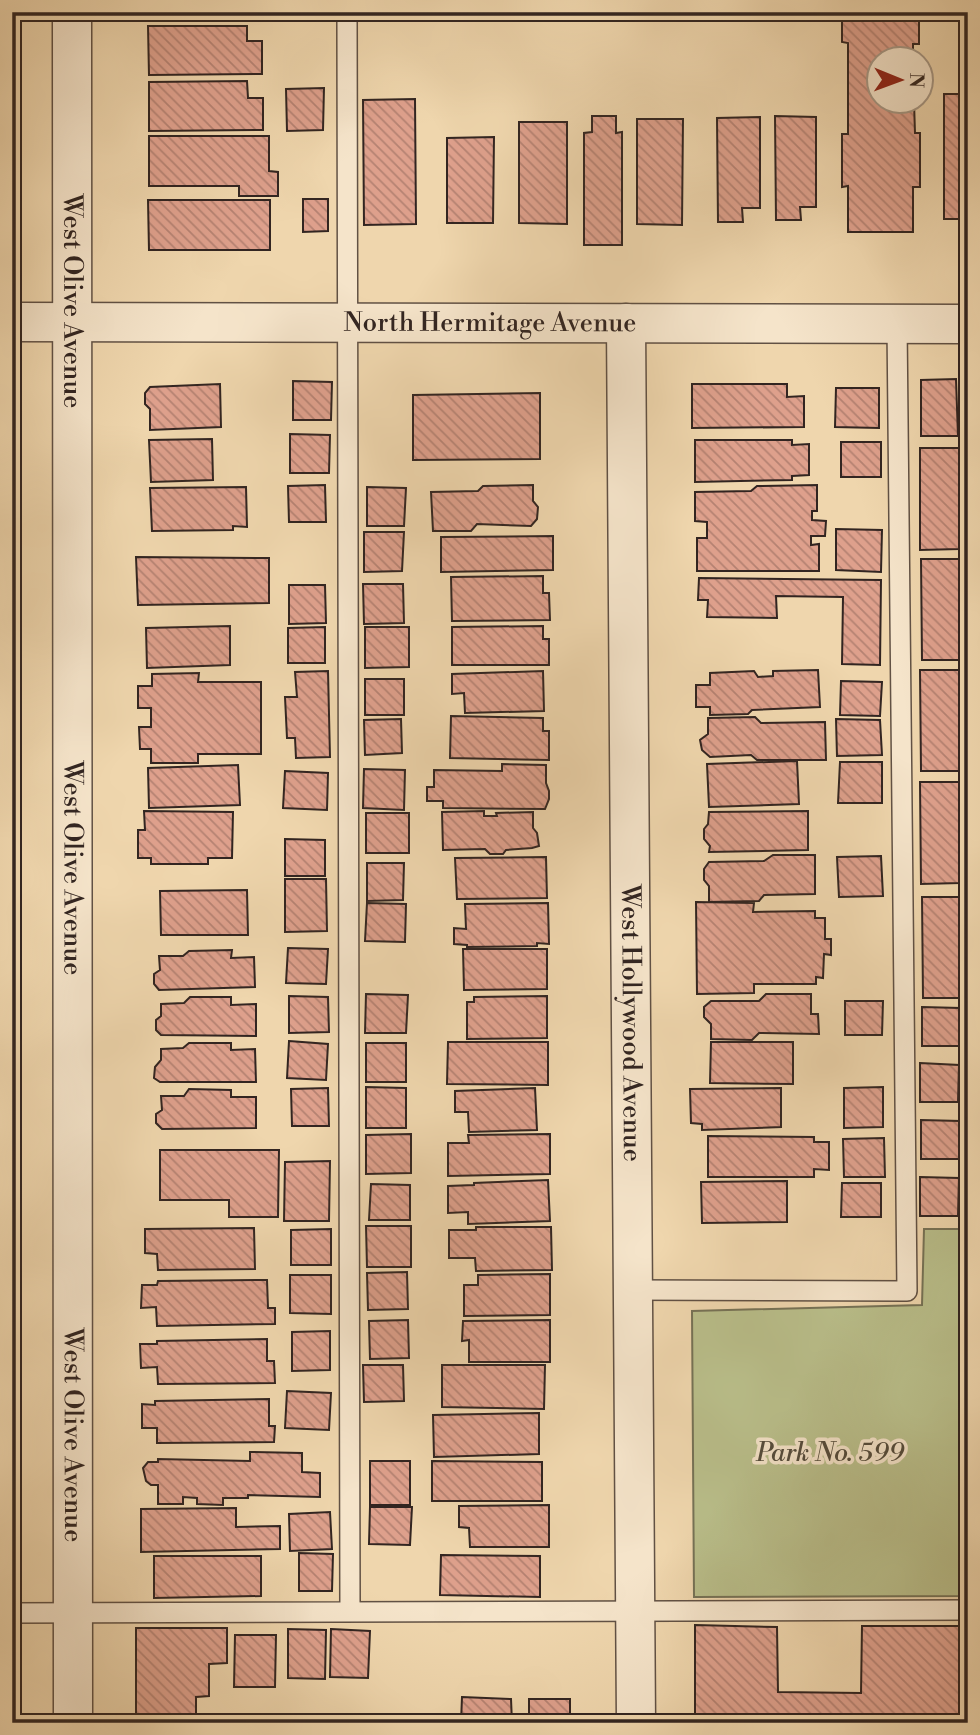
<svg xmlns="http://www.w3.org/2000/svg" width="980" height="1735" viewBox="0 0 980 1735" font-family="'Libre Bodoni',serif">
<defs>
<pattern id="building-back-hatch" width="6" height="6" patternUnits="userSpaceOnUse" patternTransform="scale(1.75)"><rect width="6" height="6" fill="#dea08c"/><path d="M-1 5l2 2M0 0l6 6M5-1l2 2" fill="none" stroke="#b58272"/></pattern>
</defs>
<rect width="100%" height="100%" fill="#efd6ad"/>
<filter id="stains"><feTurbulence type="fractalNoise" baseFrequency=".00286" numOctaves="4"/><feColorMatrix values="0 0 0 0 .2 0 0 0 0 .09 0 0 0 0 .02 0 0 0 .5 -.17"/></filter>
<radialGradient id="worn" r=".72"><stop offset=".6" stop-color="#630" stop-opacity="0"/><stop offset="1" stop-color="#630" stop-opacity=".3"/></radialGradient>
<!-- green -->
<path fill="#b9be8a" stroke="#767256" stroke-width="2" d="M924,1229h44v367l-274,1 -2,-286 230,-6z"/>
<!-- building -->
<path fill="url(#building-back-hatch)" stroke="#322521" stroke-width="2" d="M148,12h114v7h-114z
M842,12h77v32h-6v16h-35v42h36l1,31h5v54h-7v45h-65v-46l-6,1v-53h6v-91l-6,-1z
M148,26h99v15h15v33l-113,1z
M247,81l1,17h15v32l-114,1v-49z
M324,88l-1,42 -36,1 -1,-42z
M944,94h24v125h-24z
M415,99l1,125 -52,1 -1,-125z
M592,116h24v17l6,-1v113h-38v-112l8,-1z
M775,116l41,1v90h-16l1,13h-25z
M760,117v91h-18l1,14h-25l-1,-104z
M637,119h46l-1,106 -45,-1z
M519,122h48v102l-48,-1z
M149,136h120v35l9,1v24h-39v-10h-90z
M494,137l-1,86h-46v-85z
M303,199h25v32l-25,1z
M148,200h122v50h-121z
M956,379l2,57h-37v-56z
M293,381l39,1 -1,38h-38z
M220,384l1,43 -71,3v-21l-5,-5v-11l5,-6z
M692,384h95v13l17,-1v31l-112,1z
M836,388h43v40l-44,-1z
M540,393v66l-127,1v-65z
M290,434l40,1 -1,38h-39z
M212,439l1,41 -62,2 -2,-42z
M695,440h97v5l17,-1v31l-17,1v4l-97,2z
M841,442h40v35h-40z
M920,448h39v101l-39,1z
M325,485l1,37h-37l-1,-36z
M533,485v16l5,6 -1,12 -6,7 -54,-2 -6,7h-38l-2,-39 47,-1 5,-5z
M817,485v26h-5v9l14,1 -1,15h-14v9l8,-1v27h-122v-33h10v-16l-12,-1v-29l56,-1 6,-5z
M246,487l1,40 -14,-1v4l-81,1 -2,-43z
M367,487l39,1 -2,38h-37z
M836,529l46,1 -1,42 -45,-2z
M364,532h40l-2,39 -38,1z
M553,536v34l-112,2v-35z
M136,557l133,1v45l-131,2z
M921,559h39l1,101h-39z
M543,576v17h6l1,27 -98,1 -1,-44z
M699,578l182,2 -1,85 -38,-1 1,-67 -67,-1 1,22 -70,-1 1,-17h-10z
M363,584h40l1,39 -40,1z
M289,585h36l1,38 -37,1z
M230,626v39l-83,3 -1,-40z
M543,626v13h6v26h-97v-38z
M325,627v36h-37v-35z
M365,627h44v40l-44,1z
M818,670l2,37 -68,3 -4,4 -38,1v-8h-14v-22h14v-12l44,-2 4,6 15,-1v-5z
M920,670h40v101h-39z
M328,671l2,86 -34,1 -1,-20h-8l-2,-41h12l-2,-25z
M543,671l1,40 -79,2 -1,-20 -12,1v-20z
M199,673l-1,9h63v72h-63v9h-47v-14h-11l-1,-22h12v-19h-13v-22h14v-12z
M365,679h39v36h-39z
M841,681l41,1 -2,34 -40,-1z
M451,716l92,2v13h6v29l-99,-2z
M755,717l6,6 64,-1 1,38h-69l-6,-5 -41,2 -8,-7 -2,-10 8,-6v-16z
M401,719l1,34 -37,2 -1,-35z
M836,719l44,1 2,35 -45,1z
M797,761l2,43 -90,3 -2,-43z
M840,762h42v41h-44z
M502,764l44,1v18l3,8v8l-4,10 -102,-1v-7h-16v-14h7v-17l68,1z
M238,765l2,40 -91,3 -1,-40z
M364,769l41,1 -1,40 -41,-2z
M285,771l43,2 -1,37 -44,-2z
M920,782h39l1,101 -39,1z
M144,811l89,1 -1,46h-24v6h-57v-6h-13v-28h7z
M484,811v5h13l-1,-3 37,-1v16l4,5 2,13 -7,2 -26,2 -3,4h-13l-5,-5 -42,1 -1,-38z
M808,811v39l-99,2 1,-6 -6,-7v-10l4,-5 1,-12z
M366,813h43v40h-43z
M285,839l40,1v36h-40z
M773,855h42v39l-51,1 -5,6 -50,1v-16l-5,-6v-11l5,-7 55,-1z
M881,856l2,40 -44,1 -2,-40z
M546,857l1,41 -90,1 -2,-41z
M367,863h37l-1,37 -36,1z
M285,879h41l1,52 -42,1z
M247,890l1,45h-87l-1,-44z
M922,897h38l1,101h-38z
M696,902l58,1 -1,9 62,-1v7h10v21h6v16l-7,-1 -1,24 -7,-1v7h-62v9l-57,1z
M367,903l39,1 -1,38 -40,-1z
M548,903l1,41 -12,-1v3l-70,1v-2l-13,-1v-16l12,1 -1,-25z
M288,948l40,1 -2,35 -40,-1z
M463,949h84v40l-83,1z
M232,950l-1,8 23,-1 1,30 -96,3 -5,-6v-10l6,-4 -1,-14h24l6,-5z
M366,994l42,1 -2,38h-41z
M766,994h45v20h7l1,20 -60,-1 -7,7 -41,-1v-15l-7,-7v-10l7,-6h48z
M289,996l39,1 1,35 -40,1z
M547,996v42l-80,1v-37h7v-5z
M190,997h41v8l25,-1v32l-95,-1 -5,-5v-10l5,-4v-12l23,-1z
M845,1001h38l-1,34h-37z
M922,1007l38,1v38h-38z
M289,1041l39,3 -2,36 -39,-2z
M448,1042h100v43l-101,-1z
M711,1042h82v42l-83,-1z
M189,1043h42v7l24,-1 1,33h-96l-6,-4 1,-11 6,-7v-11l22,-1z
M366,1043h40v39h-40z
M920,1063l39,2 -1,37h-38z
M366,1087l40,1v40h-40z
M883,1087v40l-39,1v-40z
M328,1088l1,38h-37l-1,-37z
M535,1088l2,42 -68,2 -1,-20h-13v-21z
M781,1088v39l-79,3v-6l-11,-1 -1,-34z
M189,1089l42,1v7h25v31l-94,1 -6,-6v-9l6,-4 -1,-14h23z
M921,1120l39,1 -1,38h-38z
M411,1134v39l-45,1v-39z
M550,1134v40l-102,2v-33h21l-1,-8z
M708,1136l106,1v5h15v28l-15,-1v8h-106z
M884,1138l1,39h-41l-1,-38z
M160,1150h119l-1,67h-49v-17h-69z
M330,1161l-1,60h-45l1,-59z
M920,1177l39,1 -1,38h-38z
M548,1180l2,41 -82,3v-12l-20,1v-27l26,-1v-2z
M787,1181v41l-85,1 -1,-41z
M842,1183h39v34h-40z
M371,1184l39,1v35h-41z
M366,1226h45v41h-44z
M476,1227h75l1,43 -76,1 -1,-13h-26v-28h27z
M254,1228l1,41 -97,1 -1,-16 -12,-1v-24z
M331,1229v36h-40v-35z
M407,1272l1,37 -40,1 -1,-37z
M550,1274v41l-86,1v-31h14v-10z
M290,1275h41v39l-41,-1z
M267,1280l1,28h7v16l-118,2 -1,-19 -15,1 1,-23h15l1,-4z
M408,1320l1,38 -39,1 -1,-38z
M550,1320v42h-81v-22l-7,1 1,-20z
M330,1331v39l-38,1v-39z
M267,1339v22h7l1,22 -117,1 -1,-17 -16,1 -1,-24h17v-3z
M363,1365h40l1,36 -40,1z
M442,1365h103l-1,44 -102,-2z
M287,1391l44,2 -2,37 -44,-2z
M269,1399v27h6l-1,16 -117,1v-15h-15v-24l13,1v-4z
M539,1413v41l-105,3 -1,-42z
M250,1452l52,1v19l18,1v24l-72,-2v3h-25v7l-26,-1v-6l-14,-1v7h-25v-19h-7l-5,-4 -3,-13 5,-6h10v-3l92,2z
M370,1461h40v44h-40z
M432,1461l110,1v39h-110z
M549,1505v42h-79l-1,-19 -10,-1v-21z
M370,1507h42l-2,38 -41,-1z
M236,1508v19l44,-1v23l-139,3v-43z
M330,1512l2,37 -42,2 -1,-37z
M299,1553l34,1 -1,37h-33z
M441,1555l99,1v41l-100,-2z
M154,1556h107v40l-107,2z
M695,1625l82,2 1,65 83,1 1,-67h106v97h-273z
M136,1628h91v35l-18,1v32l-13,1v26h-60z
M288,1629l38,1 -1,49 -37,-1z
M331,1629l39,2 -2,47 -38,-1z
M235,1635h41l-1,52h-41z
M462,1697l49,2 1,24h-51z
M529,1699h41v24h-41z
M435,1714v9h-58v-8z"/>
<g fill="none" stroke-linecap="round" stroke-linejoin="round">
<!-- service casing -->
<g stroke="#615144" stroke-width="22">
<path id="service" d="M347,12l3,1600
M633,1290l274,1 -10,-967
M12,1613l956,-3"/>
</g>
<!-- minor casing -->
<g stroke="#615144" stroke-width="41">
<g id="minor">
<path id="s1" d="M72,12l1,1711"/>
<path id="s2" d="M12,322l956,2"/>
<path id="s3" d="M626,323l10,1400"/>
</g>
</g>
<!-- service -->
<use href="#service" stroke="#f5e4ca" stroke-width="19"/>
<!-- minor -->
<use href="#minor" stroke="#f5e4ca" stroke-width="38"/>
</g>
<g text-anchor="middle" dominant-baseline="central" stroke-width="7" stroke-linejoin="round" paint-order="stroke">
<!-- street labels -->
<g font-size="26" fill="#322521" stroke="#f5e4ca">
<text stroke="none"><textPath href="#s1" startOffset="289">West Olive Avenue</textPath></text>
<text stroke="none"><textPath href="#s2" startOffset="478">North Hermitage Avenue</textPath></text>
<text stroke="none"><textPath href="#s1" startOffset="856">West Olive Avenue</textPath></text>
<text stroke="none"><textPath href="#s3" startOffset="700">West Hollywood Avenue</textPath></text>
<text stroke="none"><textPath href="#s1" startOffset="1423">West Olive Avenue</textPath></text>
</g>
<!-- park labels -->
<g font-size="26" font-style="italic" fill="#544b3b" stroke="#f5e4ca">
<text x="830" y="1453">Park No. 599</text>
</g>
</g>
<!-- margin -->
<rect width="980" height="1735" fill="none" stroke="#efd6ad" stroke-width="42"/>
<rect x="14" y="14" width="952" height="1707" fill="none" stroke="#322521" stroke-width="3.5"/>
<rect x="21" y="21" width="938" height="1693" fill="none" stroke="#322521" stroke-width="2"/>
<!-- north arrow -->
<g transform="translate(900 80) rotate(91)"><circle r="33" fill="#f5e4ca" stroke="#a79886" stroke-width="2"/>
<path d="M0-5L12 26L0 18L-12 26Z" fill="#8f2418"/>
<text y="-10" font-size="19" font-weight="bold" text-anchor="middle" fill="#322521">N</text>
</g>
<rect width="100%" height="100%" filter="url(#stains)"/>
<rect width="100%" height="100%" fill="url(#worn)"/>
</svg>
